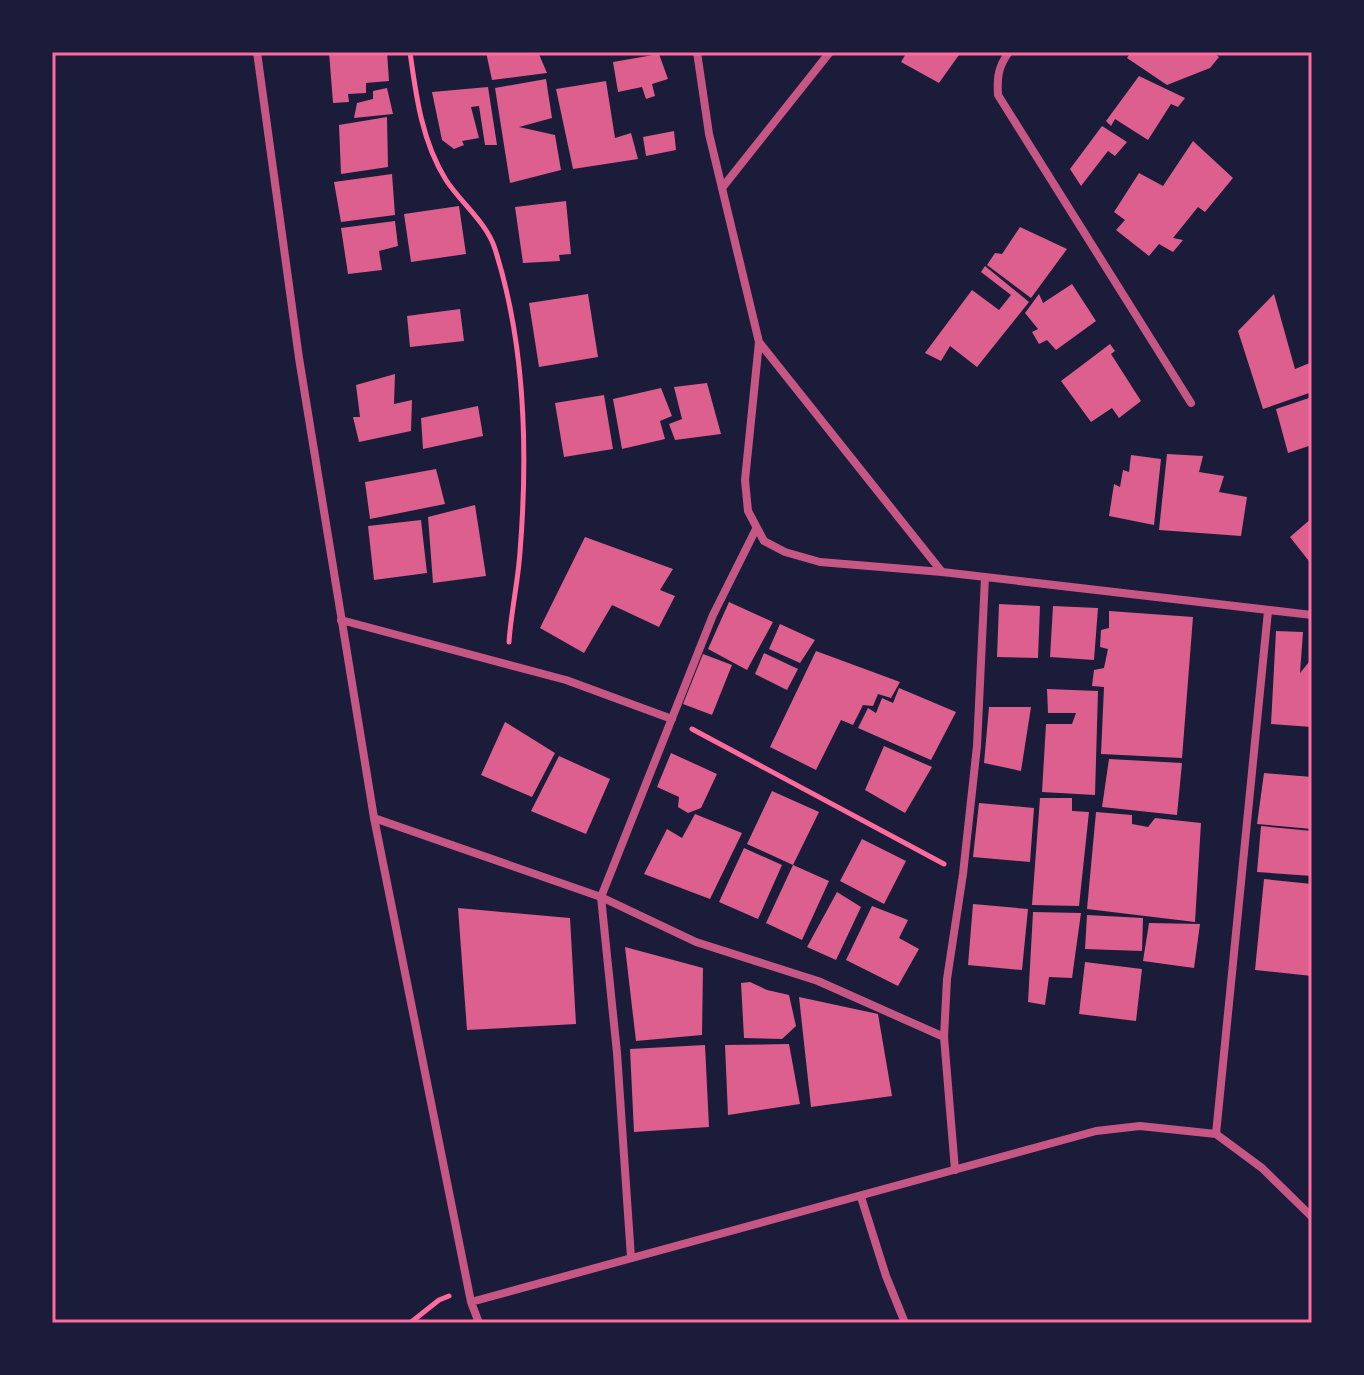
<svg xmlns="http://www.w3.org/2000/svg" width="1364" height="1375" viewBox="0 0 1364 1375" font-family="'Exo 2',sans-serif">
<rect width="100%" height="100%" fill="#1b1b3a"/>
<!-- building -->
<path fill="#dd5f8e" d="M329,52h58l2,29 -23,2v10l-18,1 1,8 -16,1z
M486,52h52l9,21 -55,7z
M907,52h54l-22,31 -38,-21z
M1131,52h81l7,5 -9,11 -43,17 -40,-27z
M659,54l9,25 -16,5 3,12 -9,3 -4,-12 -24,5 -5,-30z
M1139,76l46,22 -7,9 -7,-3 -23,36 -33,-21 -4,7 -5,-5z
M546,79l6,39 -33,9 36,8 6,35 -51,13 -15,-95z
M606,81l9,57 16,-5 7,26 -65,10 -17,-80z
M488,87l9,58h-12l-6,-39 -8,1 8,31 -17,3 2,4 -10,4 -12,-9 -10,-48z
M387,88l6,26 -39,4 3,-15 16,-4v-8z
M387,117l1,50 -47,7 -2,-49z
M1102,126l25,16 -12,14 -7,-5 -27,35 -11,-17z
M674,131l2,19 -30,6 -3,-19z
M1193,141l40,37 -28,34 -7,-5 -25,31 10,2 -10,12 -14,-8 -10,12 -33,-26 9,-10 -11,-8 25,-39 24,13z
M392,174l3,41 -54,7 -7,-40z
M566,201l5,53 -12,1 1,6 -37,2 -8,-56z
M459,206l7,48 -55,8 -7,-48z
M395,221l3,25 -19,5 3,19 -34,4 -7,-46z
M1020,227l47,22 -36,49 -44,-33 8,-12 7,1z
M985,266l44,36 -52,65 -27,-21 -9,15 -16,-8 47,-63 27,20 12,-15 -30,-23z
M1072,284l24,37 -40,29 -9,-10 -8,4 -7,-12 6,-3 -13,-16 14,-19 4,9z
M588,294l10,63 -59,10 -10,-64z
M1274,294l21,75 17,-7v30l-49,17 -25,-78z
M460,309l4,32 -54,6 -3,-31z
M1110,344l5,7 -4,3 30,47 -22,17 -7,-10 -21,14 -30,-41z
M395,374l-1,30 18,-4 -1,31 -52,11 -6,-25h7l-4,-32z
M707,383l14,51 -46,6 -6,-16 13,-5 -8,-32z
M661,388l11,28 -12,5 5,18 -43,10 -9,-50z
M604,395l9,54 -49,8 -9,-54z
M1312,397v48l-24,8 -12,-44z
M478,406l5,30 -60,13 -2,-31z
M1167,454l36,2 -4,16 25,4 -5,16 28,5 -6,39 -82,-6z
M1131,455l30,4 -7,66 -45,-9 5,-32 6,3 3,-17 6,2z
M436,469l9,35 -75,15 -5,-37z
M475,505l11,71 -53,7 -5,-66z
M1312,518v47l-22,-28z
M421,520l6,53 -53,7 -6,-54z
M585,537l88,32 -13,21 15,6 -16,31 -47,-22 -28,48 -44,-25z
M729,602l44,20 -26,48 -39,-21z
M999,604l41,2 -2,52 -41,-1z
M1053,606l45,2 -4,52 -44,-3z
M1109,611l84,6 -11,141 -81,-4 3,-67 -12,-1 2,-16 10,-2 4,-19 -8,-2 1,-17 8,-2z
M780,624l35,16 -15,23 -31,-14z
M1276,631l27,1 -3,41 9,-11 3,1v64l-41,-3z
M816,651l84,31 -9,16 -13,-4 -5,12 -10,-1 -10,20 -12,-5 -25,50 -46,-23z
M764,653l34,16 -11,21 -32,-16z
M703,654l29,11 -20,50 -29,-11z
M899,688l57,24 -25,48 -73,-32 10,-20 8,5 6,-15 11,5z
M1047,689l51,2 -3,104 -53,-3 4,-68h26l4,-11h-28z
M989,707h42l-10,64 -37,-8z
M505,722l50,31 -23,44 -51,-22z
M884,746l48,21 -27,46 -40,-23z
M671,753l46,21 -16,34 -13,5 -10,-6 1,-10 -22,-10z
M559,756l51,23 -24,55 -55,-23z
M1109,759l73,4 -5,52 -75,-8z
M1264,773l48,4v52l-55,-5z
M772,791l47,21 -26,53 -46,-21z
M1040,798h32v13l17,1 -10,94 -47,-1z
M979,803l55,5 -4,54 -57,-5z
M1096,812l36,3v9l16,3 7,-9 46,5 -6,99 -108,-13z
M695,814l47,19 -32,66 -66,-25 23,-45 15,9z
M1261,826l51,5v45l-55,-4z
M862,839l44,22 -22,43 -44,-23z
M744,848l38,17 -24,54 -39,-17z
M793,865l36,16 -27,59 -36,-17z
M1264,879l48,5v92l-57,-6z
M837,892l24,15 -25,53 -29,-13z
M973,904l55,5 -6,61 -54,-5z
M872,906l36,14 -9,18 20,11 -21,37 -52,-26z
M458,908l112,10 6,106 -109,6z
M1033,912l48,1 -9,65 -23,-1 -4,28 -17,-3z
M1087,915l56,3 -1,33 -57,-2z
M1149,923l51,1 -6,44 -51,-7z
M625,947l78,21 -1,67 -66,6z
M1085,962l57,7 -6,52 -57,-7z
M750,982l17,8 22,5 7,31 -14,13 -38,-1 -3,-55z
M799,997l79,17 14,82 -81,11z
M789,1044l11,60 -72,11 -3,-70z
M705,1045l4,82 -75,5 -4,-83z"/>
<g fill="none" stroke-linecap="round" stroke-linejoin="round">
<!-- path -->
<path stroke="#ff6b9d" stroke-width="5" d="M410,52c6,44 12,90 36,128 15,23 41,43 49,69 31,97 33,203 25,303 -2,30 -9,60 -11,90
M692,729l252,135
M410,1323l29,-23 10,-4"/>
<!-- minor -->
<path stroke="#c65784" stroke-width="8" d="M257,52l42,306 75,460 97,484 8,21
M697,52l12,82 50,208 -14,138 3,31 16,30 21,11 35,10 122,10 370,43
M1009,52c-11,15 -12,25 -11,43l193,308
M722,188l108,-136
M759,342l183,230
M341,620l225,60 106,39
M374,818l227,79 95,45 122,39 126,56
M1216,1134l52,-523
M955,1170l-11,-133 3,-58 16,-105 14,-128 8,-169
M861,1197l25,79 19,47
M631,1258l-14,-205 -16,-156 112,-282 43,-86
M471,1302l625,-171 44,-5 76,8 46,34 50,49"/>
</g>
<!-- border -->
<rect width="1364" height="1375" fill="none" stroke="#1b1b3a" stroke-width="108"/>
<rect x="54" y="54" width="1256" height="1267" fill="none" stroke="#ff6b9d" stroke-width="3"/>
</svg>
